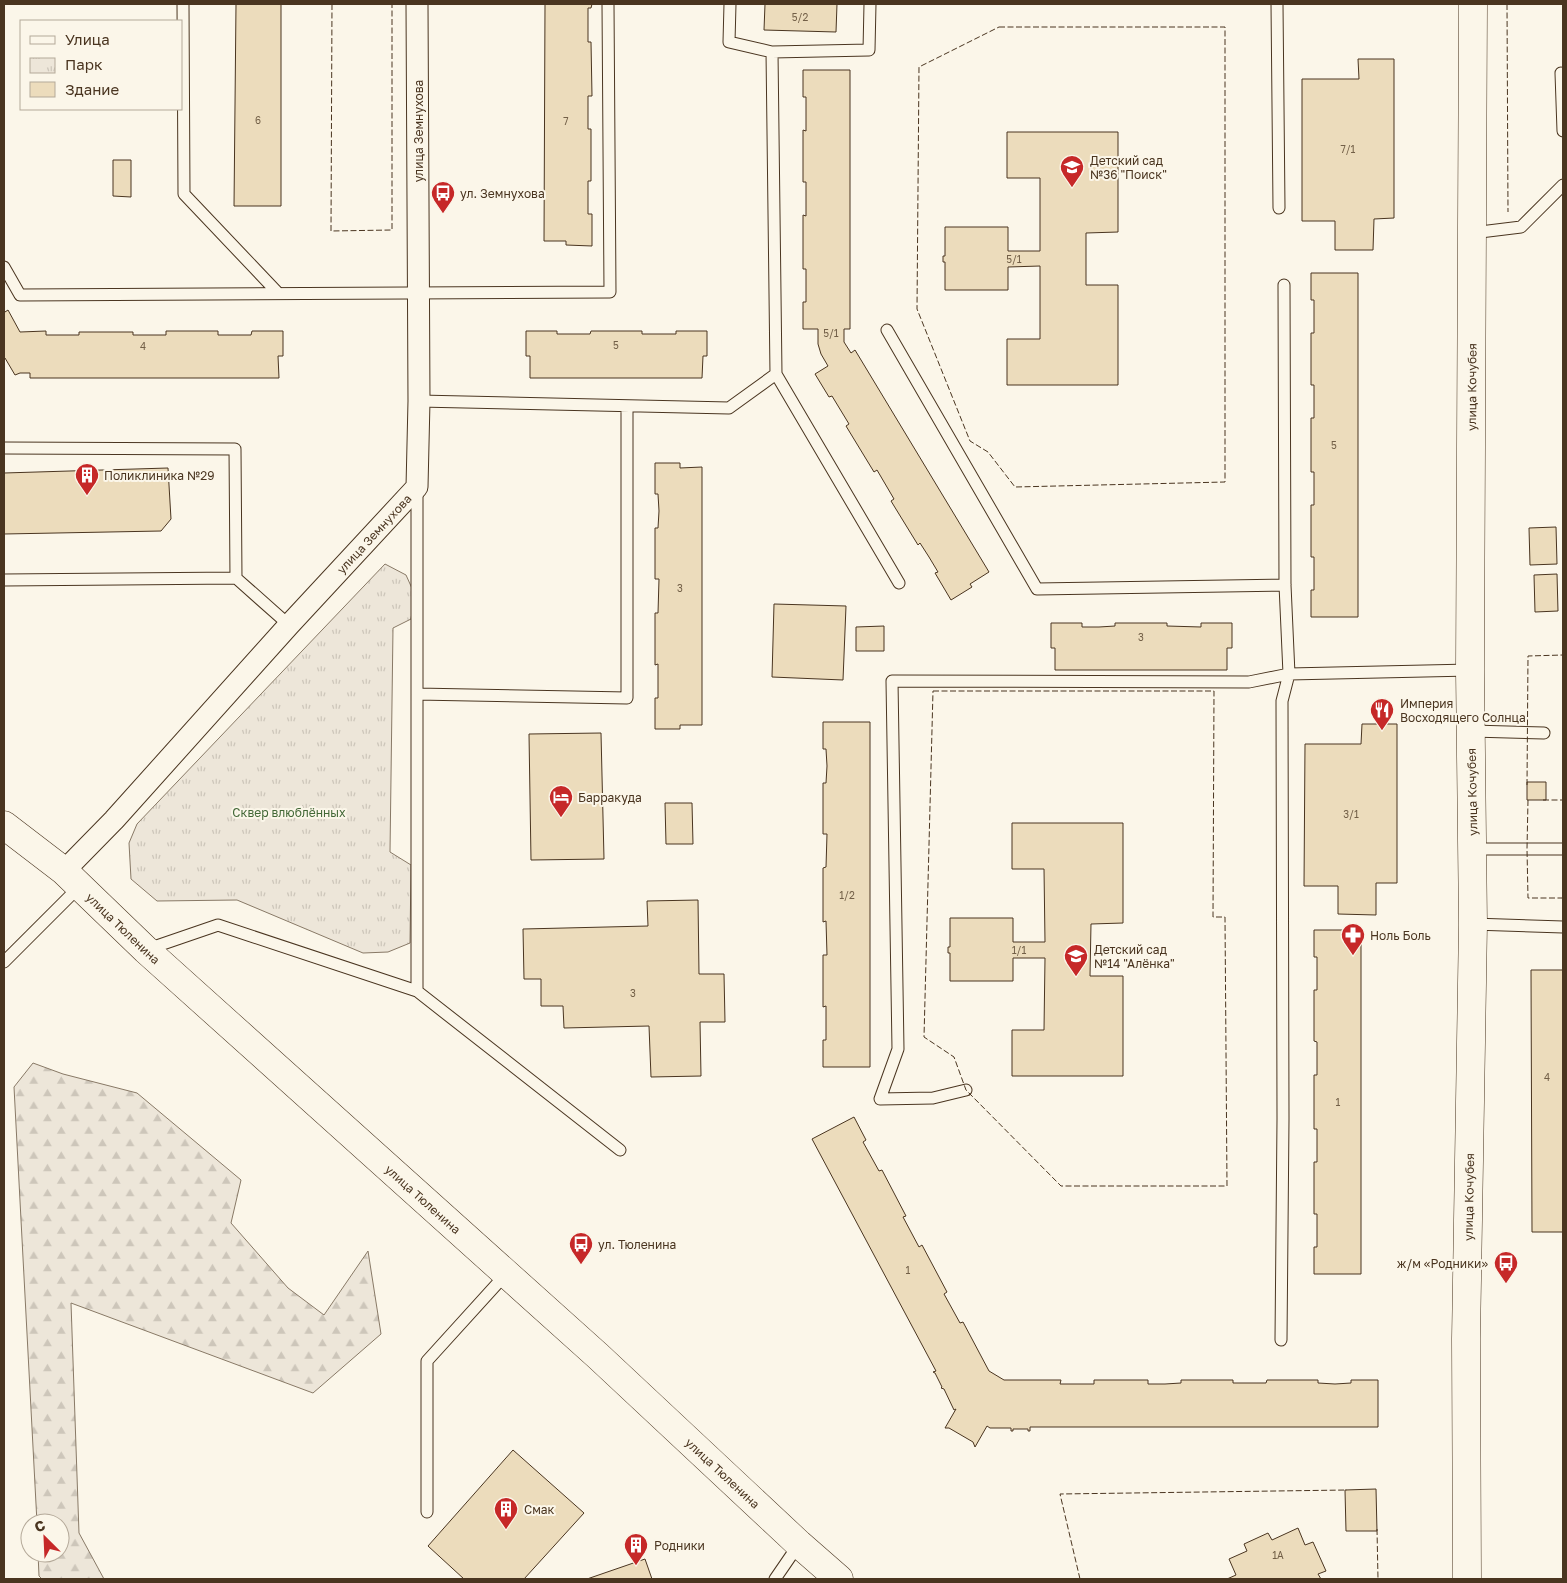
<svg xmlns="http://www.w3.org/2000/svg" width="1567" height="1583" viewBox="0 0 1567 1583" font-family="'Golos Text',sans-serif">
<defs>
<pattern id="forest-firs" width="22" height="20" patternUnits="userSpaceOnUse" patternTransform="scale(1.25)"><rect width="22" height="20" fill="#ede6d9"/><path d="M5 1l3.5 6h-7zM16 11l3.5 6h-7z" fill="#cdc6ba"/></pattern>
<pattern id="park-tufts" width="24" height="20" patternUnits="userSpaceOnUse" patternTransform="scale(1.25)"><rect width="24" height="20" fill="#ede6d9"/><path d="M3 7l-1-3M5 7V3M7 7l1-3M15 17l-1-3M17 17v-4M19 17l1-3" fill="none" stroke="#cdc6ba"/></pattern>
</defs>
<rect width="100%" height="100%" fill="#fbf6e9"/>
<!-- forest -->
<path fill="url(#forest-firs)" stroke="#887966" d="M33,1063l30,11 74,19 104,87 -10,43 57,65 36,27 44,-64 13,83 -68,59 -242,-90 8,230 25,46h-62l-3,-3 -1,-23h22v-30h-23l-23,-436z"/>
<!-- park -->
<path fill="url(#park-tufts)" stroke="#887966" d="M385,564l21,11 9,20 -4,24 -18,9 -3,224 21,13 -1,78 -22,9 -25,1 -126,-53 -80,1 -26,-22 -2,-36 8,-19z"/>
<!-- building -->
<path fill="#ecdcbc" stroke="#4a3520" d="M236,4h45v202h-47z
M545,4h47l-1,4h-3v34h3l1,54h-4v33h3v52h-3v33h4v32l-26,-1v-4h-22z
M765,4h72l-1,28 -72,-2z
M1358,59h36v159l-20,1 -1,31h-38v-29h-33v-142h57z
M803,70h47v259h-6v13l7,11 4,-3 134,222 -19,12 2,3 -21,13 -16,-27 3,-1 -9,-15 -9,-14 -2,2 -27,-44 3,-2 -17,-29 -3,2 -28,-46 3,-2 -17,-28 -3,1 -14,-23 13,-8 -7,-12 -3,-10v-15h-15v-27h3v-33h-3v-54l3,1v-34h-3v-52l3,1v-34h-3z
M1007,132h111v100l-32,1v52h32v100h-111v-46h33v-73l-32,1v23h-63v-28h-2v-6h2v-29h63v24h32v-73h-33z
M113,160h18v37l-18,-1z
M1311,273h47v344h-47v-27h3v-33h-3v-52h3v-33h-3v-54h3v-33h-3v-52h3v-33h-3z
M4,309l1,3 3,-2 12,22 26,-1v4h33v-3h54v3h33v-4h52v4h33l1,-4h31v25h-5l1,22h-249v-5h-10l-5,2 -10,-17h-1z
M526,331h31v3h33l1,-3h51v3h34v-3h31v25h-4l-1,22h-172v-22h-4z
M655,463h25v5l22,-1v258h-22v4h-25v-31h3v-34l-3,1v-52h3l1,-34h-4v-51h3l1,-17 -1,-17h-3z
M168,468l3,51 -10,12 -157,3v-61z
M1556,527l1,37 -27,1 -1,-37z
M1557,574l1,37 -23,1 -1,-37z
M774,604l72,2 -3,74 -71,-3z
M1051,623h31v4h17l16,-1v-3h52v3l34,1v-4h31v25h-5v22h-172v-22h-4z
M884,626v25h-28v-24z
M823,722h47v345h-47v-27h3v-34l-3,1v-52h4l-1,-34 -3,1v-54l3,-1 1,-33h-4v-51h3l1,-17 -1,-17h-3z
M1362,724h35v159h-21v32l-38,-1v-28h-34l1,-142h56z
M601,733l3,126 -73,1 -2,-126z
M1527,782h19v18h-19z
M665,803h27l1,41h-27z
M1012,823h111v100l-32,1 -1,52h33v100h-111v-46h32l1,-72h-32v23h-63v-28h-2v-6h2v-29h63v24h32l-1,-73h-32z
M698,900l1,74h25l1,48h-25l1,54 -50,1 -2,-51 -85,2 -1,-22h-22v-27h-17l-1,-50 125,-3 -1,-25z
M1314,930h47v344h-47v-27h3v-33h-3v-52h3v-33h-3v-54h3v-33l-3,-1v-51h3v-33h-3z
M1531,970h32v262h-31z
M854,1117l12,23 -3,2 16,29 3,-1 24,46 -3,1 16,30 3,-2 25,47 -3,2 16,29 3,-1 26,49 15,9h57l-1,4h34v-4h54v4h17l16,-1v-3h52v3h33l1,-3h51v3l17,1 16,-1v-3h27v47h-348v4h-2v-2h-15v2h-2v-3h-21l-3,-2 -12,21 -2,-5 -24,-14h-4l11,-19 -2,1 -10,-21 -3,-1 1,-1 -7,-14 -2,-1 3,-1 -124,-232z
M513,1450l71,63 -60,66h-60l-36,-33z
M1376,1489l1,42h-31l-1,-41z
M1298,1528l7,17 8,-3 13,29 -8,3 3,5h-94l9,-4 -7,-16 18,-8 -3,-7 24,-11 4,7z
M645,1559l7,20h-65z"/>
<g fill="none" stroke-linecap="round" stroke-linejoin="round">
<!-- lane casing -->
<g stroke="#4a3520" stroke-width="13">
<path id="lane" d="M183,4l1,190 94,99
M730,4l-1,38 43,10 4,322
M1277,4l2,204
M772,52l97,-2 1,-46
M1561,73l2,58
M1472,233l49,-6 42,-42
M4,267l16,28 590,-3 -2,-288
M1284,285l1,300 4,89 181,-4
M887,330l150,259 248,-4
M419,401l310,7 47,-34 123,209
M4,448l231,1 1,129
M4,580l232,-2 53,47
M417,694l210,4v-292
M1472,731l72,2
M1473,849h90
M1473,924l90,3
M148,949l70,-24 199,66v-502
M4,962l76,-76
M417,991l203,159
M966,1090l-33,8 -53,1 18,-50 -6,-368 357,1 40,-8 -7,27 1,418 -2,221
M427,1512v-151l79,-87
M775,1579l24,-35"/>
</g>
<!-- street casing -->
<g stroke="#4a3520" stroke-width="23">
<g id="street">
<path id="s1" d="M64,871l50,-51 175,-195 128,-138 2,-86 -2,-397"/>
</g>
</g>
<!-- secondary casing -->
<g stroke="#4a3520" stroke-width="29">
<g id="secondary">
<path id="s2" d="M4,825l60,46 82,79 452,406 201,188 40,35"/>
<path id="s3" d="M1467,1579l-1,-240 7,-415 -3,-254 3,-666"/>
</g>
</g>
<!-- lane -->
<use href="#lane" stroke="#fbf6e9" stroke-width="11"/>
<!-- street -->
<use href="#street" stroke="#fbf6e9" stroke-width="21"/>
<!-- secondary -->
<use href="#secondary" stroke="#fbf6e9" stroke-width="28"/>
<!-- fence -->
<path stroke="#4a3520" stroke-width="1" stroke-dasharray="6 2.5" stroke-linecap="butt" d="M332,4l-1,227 61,-1v-226
M1507,4l1,208
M999,27h226v455l-210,5 -27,-35 -18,-11 -53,-132 2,-242z
M933,691h281l-1,226h12l2,269h-166l-95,-96 -12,-33 -30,-20z
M1527,785l1,-129 35,-1
M1528,800l-1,49 1,49h35
M1543,800h20
M1377,1529l1,50
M1080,1579l-20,-85 287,-4"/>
</g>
<!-- icons -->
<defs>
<g id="school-pin" transform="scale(1.25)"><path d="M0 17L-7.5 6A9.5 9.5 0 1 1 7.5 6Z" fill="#c62828" stroke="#fbf6e9"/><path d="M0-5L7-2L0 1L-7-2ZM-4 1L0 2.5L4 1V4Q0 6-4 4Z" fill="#fff"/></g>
<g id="bus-pin" transform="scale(1.25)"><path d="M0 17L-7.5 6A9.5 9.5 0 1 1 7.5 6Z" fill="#c62828" stroke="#fbf6e9"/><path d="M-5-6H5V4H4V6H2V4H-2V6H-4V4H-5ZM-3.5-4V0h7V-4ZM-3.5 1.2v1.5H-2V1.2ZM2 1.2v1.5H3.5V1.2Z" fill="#fff"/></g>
<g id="building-pin" transform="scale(1.25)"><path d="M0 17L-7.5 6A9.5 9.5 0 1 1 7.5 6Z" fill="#c62828" stroke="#fbf6e9"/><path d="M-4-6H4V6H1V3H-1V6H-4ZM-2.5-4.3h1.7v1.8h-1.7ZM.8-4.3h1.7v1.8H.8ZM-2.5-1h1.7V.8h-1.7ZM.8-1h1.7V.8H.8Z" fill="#fff"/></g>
<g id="restaurant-pin" transform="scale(1.25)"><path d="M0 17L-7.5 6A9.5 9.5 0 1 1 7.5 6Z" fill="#c62828" stroke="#fbf6e9"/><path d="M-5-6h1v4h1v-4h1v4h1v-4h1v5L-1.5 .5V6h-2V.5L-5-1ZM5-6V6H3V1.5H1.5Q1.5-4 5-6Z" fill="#fff"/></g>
<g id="hotel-pin" transform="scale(1.25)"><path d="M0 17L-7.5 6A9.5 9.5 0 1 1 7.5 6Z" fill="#c62828" stroke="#fbf6e9"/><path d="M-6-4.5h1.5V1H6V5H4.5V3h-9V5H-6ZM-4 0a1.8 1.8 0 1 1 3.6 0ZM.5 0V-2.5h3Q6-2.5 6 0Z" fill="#fff"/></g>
<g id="pharmacy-pin" transform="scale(1.25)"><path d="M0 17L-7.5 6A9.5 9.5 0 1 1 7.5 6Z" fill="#c62828" stroke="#fbf6e9"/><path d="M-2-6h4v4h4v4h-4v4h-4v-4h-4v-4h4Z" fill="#fff"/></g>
</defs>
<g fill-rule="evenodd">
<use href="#school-pin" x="1072" y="167"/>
<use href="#bus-pin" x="443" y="193"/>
<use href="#building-pin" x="87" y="475"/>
<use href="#restaurant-pin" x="1382" y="710"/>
<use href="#hotel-pin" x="561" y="797"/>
<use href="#pharmacy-pin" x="1353" y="935"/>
<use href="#school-pin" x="1076" y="956"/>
<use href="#bus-pin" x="581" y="1244"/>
<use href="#bus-pin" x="1506" y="1263"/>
<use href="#building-pin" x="506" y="1509"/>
<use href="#building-pin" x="636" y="1545"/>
</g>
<g text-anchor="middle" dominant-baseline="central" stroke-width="4" stroke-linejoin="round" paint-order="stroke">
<!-- number labels -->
<g font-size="10" fill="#725f47">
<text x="800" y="17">5/2</text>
<text x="258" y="120">6</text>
<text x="566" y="121">7</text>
<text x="1348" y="149">7/1</text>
<text x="1014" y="259">5/1</text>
<text x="831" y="333">5/1</text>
<text x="616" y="345">5</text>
<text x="143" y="346">4</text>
<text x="1334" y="445">5</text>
<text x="680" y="588">3</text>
<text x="1141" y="637">3</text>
<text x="1351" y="814">3/1</text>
<text x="847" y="895">1/2</text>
<text x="1019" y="950">1/1</text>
<text x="633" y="993">3</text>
<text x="1547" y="1077">4</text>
<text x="1338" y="1102">1</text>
<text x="908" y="1270">1</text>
<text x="1278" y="1555">1А</text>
</g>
<!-- street labels -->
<g font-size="12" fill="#4a3520" stroke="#fbf6e9">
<text transform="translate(418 131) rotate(-90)">улица Земнухова</text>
<text stroke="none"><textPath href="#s3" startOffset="1192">улица Кочубея</textPath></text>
<text stroke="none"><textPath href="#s1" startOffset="458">улица Земнухова</textPath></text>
<text transform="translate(1472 792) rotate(-91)">улица Кочубея</text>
<text stroke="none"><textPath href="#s2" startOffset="158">улица Тюленина</textPath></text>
<text stroke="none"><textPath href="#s3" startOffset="382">улица Кочубея</textPath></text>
<text stroke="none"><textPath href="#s2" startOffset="562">улица Тюленина</textPath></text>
<text stroke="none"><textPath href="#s2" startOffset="968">улица Тюленина</textPath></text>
</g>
<!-- poi labels -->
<g font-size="12" fill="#4a3520" stroke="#fbf6e9" text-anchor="start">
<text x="1090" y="160">Детский сад<tspan x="1090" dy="14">№36 "Поиск"</tspan></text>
<text x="460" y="193">ул. Земнухова</text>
<text x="104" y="475">Поликлиника №29</text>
<text x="1400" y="703">Империя<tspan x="1400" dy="14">Восходящего Солнца</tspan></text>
<text x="578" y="797">Барракуда</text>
<text x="1370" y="935">Ноль Боль</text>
<text x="1094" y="949">Детский сад<tspan x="1094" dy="14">№14 "Алёнка"</tspan></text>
<text x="598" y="1244">ул. Тюленина</text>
<text x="1488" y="1263" text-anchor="end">ж/м «Родники»</text>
<text x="524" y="1509">Смак</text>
<text x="654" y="1545">Родники</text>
</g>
<!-- park labels -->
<g font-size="12" fill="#436837" stroke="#fbf6e9">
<text x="289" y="812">Сквер влюблённых</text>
</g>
</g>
<!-- border -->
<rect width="1567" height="1583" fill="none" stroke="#4a3520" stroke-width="10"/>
<!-- legend -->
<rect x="20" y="20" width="162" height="90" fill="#fbf6e9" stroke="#b4a999"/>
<rect x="30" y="36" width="25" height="8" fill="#fbf6e9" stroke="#b4a999"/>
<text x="65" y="45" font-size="15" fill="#4a3520">Улица</text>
<rect x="30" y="58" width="25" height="15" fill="url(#park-tufts)" stroke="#b4a999"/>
<text x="65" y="70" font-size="15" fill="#4a3520">Парк</text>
<rect x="30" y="82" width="25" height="15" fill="#ecdcbc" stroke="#b4a999"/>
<text x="65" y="95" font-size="15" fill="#4a3520">Здание</text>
<!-- north arrow -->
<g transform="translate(45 1538) rotate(336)"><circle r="24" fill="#fbf6e9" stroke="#b4a999"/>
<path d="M0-4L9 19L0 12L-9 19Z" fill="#c62828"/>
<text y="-8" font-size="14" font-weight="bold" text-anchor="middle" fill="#4a3520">С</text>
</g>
</svg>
